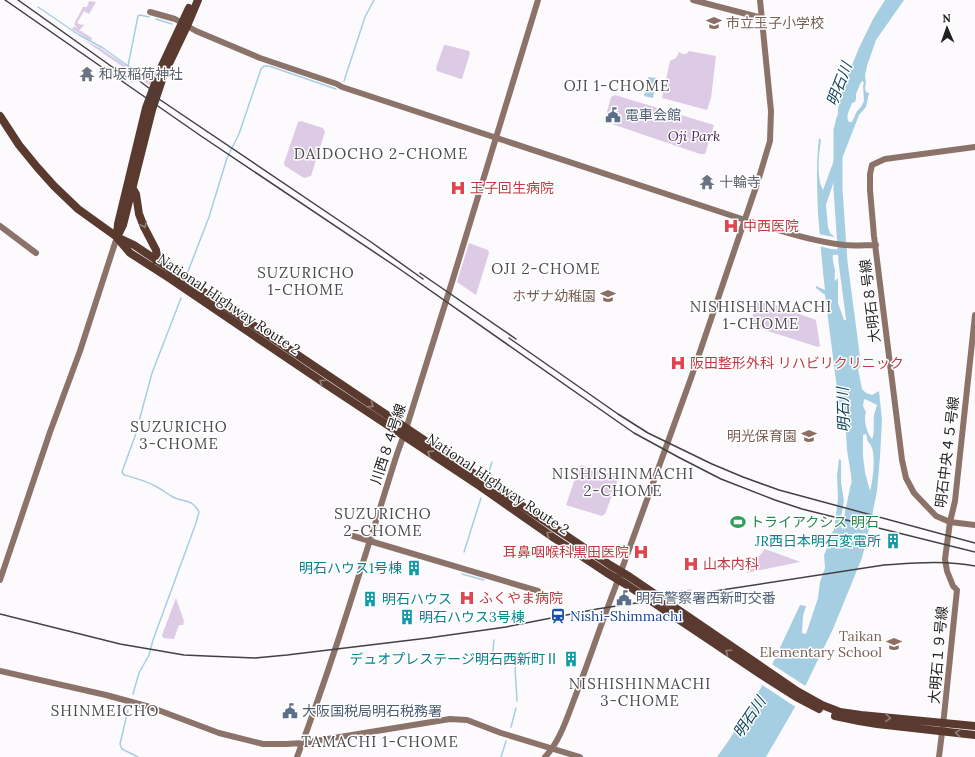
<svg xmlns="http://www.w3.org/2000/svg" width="975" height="757" viewBox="0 0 975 757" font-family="Lora,'Noto Sans JP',serif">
<rect width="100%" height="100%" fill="#fdfafe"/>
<!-- green -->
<path fill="#ddcae5" d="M89,1l7,1 -7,12 -5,-3 -7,12 5,2 1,-1 1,1 -5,6h2l11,7 -1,3 -19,-12 2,-3 4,3 -4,-5 9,-17h4z
M84,40l16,8 43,29 9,5 -3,3z
M444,45h2l23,6 1,2 -8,26h-1l-24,-8 -1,-3z
M689,51l27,5 -5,42 -4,12 -45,-12 8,-37 6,-3 3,-6 4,2h3z
M615,95l99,30 -9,29h-5l-94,-32 -1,-3 6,-22z
M301,121l22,7 2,4 -14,44 -7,2 -19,-12 -1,-3 14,-41z
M469,243l19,7 1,3 -13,42 -19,-13z
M761,300l55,20 4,26 -2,1 -66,-21 -2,-3 8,-22z
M581,465l38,12 -14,37 -3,2 -36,-11 13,-38z
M765,549l33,12 2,1 -54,11z
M692,589l-6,17 -20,-14z
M176,598l8,23 -1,4h-4l-5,14 -11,-1 -1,-3z"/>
<!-- water -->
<path fill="#a6cee2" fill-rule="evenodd" d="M885,0h19l-28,40 -9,26 -2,10 1,7 -1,5 1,4 3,1 -3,14 -7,8 -21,54 -12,36 2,22 2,6 6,5 8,3 4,5 -2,8 -13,1c-1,5 1,9 2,15 0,4 -1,7 0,11l3,-3v25l6,17h2l1,-17 3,-11h1l1,26 -1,6 6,12 -1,4 -3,4 9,45 4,4 6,2 7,-4 3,29 -2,37 -3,34 -7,35 -8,32 -29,71 -38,78 -29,50h-49l12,-17 33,-54 38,-81 6,1 -3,10 -1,17 4,1 12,-36 2,-16 5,-14 -1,-13 3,-7v-11l4,-3 3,-4 1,-7 3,-25 -1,-22 2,-17 2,1v22l3,19 -3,16v9l1,3 5,-5 6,-24 -2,-25 -4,-25 -2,-34 -6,-12 -14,-109 -9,-7v-2l9,4c-3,-25 -5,-52 -7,-77 -1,-26 -2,-50 1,-75l2,2c-2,13 -5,37 2,50l11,-30 6,-12 -2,-4v-35l6,-24 15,-37 14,-29zM863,81l1,3 -1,1 1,16 -3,6 -4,4 -5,11h-3c-4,-5 1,-13 3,-19l3,-1 1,-3v-5l5,-12zM865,399l12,6c-1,3 -2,6 -3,10 -1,8 1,17 -2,24 -5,-6 -9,-19 -6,-27l-3,-6 1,-6zM866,434c1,3 1,7 3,9 1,1 2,2 2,3 5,8 2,35 -1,45l-5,-19 -2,-16v-21z
M648,77l9,1 -4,20 -9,-2z"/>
<!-- pier -->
<path fill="#fdfafe" d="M818,234l27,5 3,3 2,3 -1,5 -18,-1 -12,-3z
M770,663l37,24 -10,21 -36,-24z"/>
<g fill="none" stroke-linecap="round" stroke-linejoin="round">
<!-- stream -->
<path stroke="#a6cee2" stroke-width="1.5" d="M38,7l41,28 24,13 39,28
M156,19l16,5
M128,66l10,-50 2,-1 9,2
M344,81l21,-64 9,-17
M187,274l22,-57 18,-59 12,-24 22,-65 3,-3h5l67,23
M488,475l4,-13
M464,552l17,-54
M462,574l22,6
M494,640l-2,20 3,4 16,-1
M515,667l2,34
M133,694l6,-21 10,-18 4,-15 43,-117 3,-11c-7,-14 -15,-9 -26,-15 -6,-3 -10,-7 -16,-10 -10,-6 -22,-9 -33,-12l-2,-3 13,-36 17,-63 29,-75
M128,710l-8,34 2,5 16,8
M511,727l5,-19
M501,757l5,-16"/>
<!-- river -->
<path stroke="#a6cee2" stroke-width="9" d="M841,118l-3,12v59l5,73 12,91 1,12
M847,525l8,-39"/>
<!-- secondary -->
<path stroke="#8c736a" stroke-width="6" d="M693,0l69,18
M150,12l25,7 21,12 64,27 77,26 5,3 403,133c33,10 65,21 99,25 11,1 21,0 32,0
M975,147l-90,12 -13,6 -2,9v16l4,46 28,224 4,18 8,15 22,23 14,6 25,3
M0,226l36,27
M353,536l185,55
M0,580l50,-148 30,-81 37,-114
M0,671l106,24 44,12 69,26 44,11h23l17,-1 147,-24 17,1 34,13 79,24
M297,757c38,-100 68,-202 100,-303l9,-25 46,-147 86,-282
M545,757c15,-16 22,-39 30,-60 14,-36 26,-73 40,-109l76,-210 67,-197 12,-40 1,-30 -11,-111
M939,757l5,-41 13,-126 -4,-4 -6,-15 -2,-12 5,-37 5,-21 20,-186"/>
<!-- highway -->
<path stroke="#5a392e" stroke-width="8" d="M0,116l19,29 18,22 17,19 24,23 39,28 17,8 476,320 20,12 56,38 111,76 25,14 18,7 21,3 114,11
M133,189l3,5 3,20 5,13 12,23 1,6 -1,4
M117,234l1,-10 28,-116 14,-38 29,-62
M117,237l6,-12 29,-115 12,-36 23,-48 11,-26
M118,239l12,14 39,25 158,107 154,102 73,51 53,35 20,12 133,89 36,23 23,12
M835,716l24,5 18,3 98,11"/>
<!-- rail -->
<path stroke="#424142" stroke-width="1.5" d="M5,0l196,136 200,134 233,163 46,25 41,21 54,21 27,9 173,43
M18,0l114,81
M130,74l27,20
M150,93l221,149 52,37
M420,273l96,66
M509,338l109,76 30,19 64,31 31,13 36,13 196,53
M0,614l120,30 35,6 29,5 22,1 49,2 32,-3 141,-17 78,-11 91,-18 287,-44c30,-2 61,-5 91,1"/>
</g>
<!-- one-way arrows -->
<defs><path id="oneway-chevron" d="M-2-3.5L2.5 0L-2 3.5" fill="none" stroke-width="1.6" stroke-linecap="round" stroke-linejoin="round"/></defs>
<g stroke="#947e77">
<use href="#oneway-chevron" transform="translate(144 225) rotate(66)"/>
<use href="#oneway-chevron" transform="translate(322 382) rotate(-146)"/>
<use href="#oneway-chevron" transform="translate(371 405) rotate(34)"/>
<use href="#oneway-chevron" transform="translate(430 453) rotate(-147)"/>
<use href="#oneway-chevron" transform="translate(549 534) rotate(-145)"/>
<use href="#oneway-chevron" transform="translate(728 652) rotate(-146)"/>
<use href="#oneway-chevron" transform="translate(888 718) rotate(5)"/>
<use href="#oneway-chevron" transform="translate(958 733) rotate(-175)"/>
</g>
<!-- icons -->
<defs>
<g id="school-bare" transform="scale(1.2)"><path d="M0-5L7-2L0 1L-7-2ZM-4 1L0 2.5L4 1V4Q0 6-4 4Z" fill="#8d6e63" stroke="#fff" stroke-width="2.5" paint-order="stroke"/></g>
<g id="temple-bare" transform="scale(1.2)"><path d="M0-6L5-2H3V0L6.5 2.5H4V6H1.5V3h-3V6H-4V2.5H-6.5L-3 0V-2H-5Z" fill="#6b7280" stroke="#fff" stroke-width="2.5" paint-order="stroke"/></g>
<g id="civic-bare" transform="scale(1.2)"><path d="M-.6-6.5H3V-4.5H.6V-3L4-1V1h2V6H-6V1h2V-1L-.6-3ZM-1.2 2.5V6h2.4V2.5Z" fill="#5c6f8a" stroke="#fff" stroke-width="2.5" paint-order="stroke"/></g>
<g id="hospital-bare" transform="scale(1.2)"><path d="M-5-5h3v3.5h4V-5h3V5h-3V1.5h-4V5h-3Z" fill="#e0444e" stroke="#fff" stroke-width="2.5" paint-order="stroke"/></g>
<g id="stadium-bare" transform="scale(1.2)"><path d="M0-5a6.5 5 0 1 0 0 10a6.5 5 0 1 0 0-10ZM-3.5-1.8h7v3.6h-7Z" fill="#2e9e5b" stroke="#fff" stroke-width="2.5" paint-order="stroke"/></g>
<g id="building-bare" transform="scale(1.2)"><path d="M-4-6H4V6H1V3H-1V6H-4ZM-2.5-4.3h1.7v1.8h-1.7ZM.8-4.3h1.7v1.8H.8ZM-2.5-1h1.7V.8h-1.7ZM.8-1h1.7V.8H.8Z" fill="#0f9aa8" stroke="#fff" stroke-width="2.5" paint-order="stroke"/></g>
<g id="station-bare" transform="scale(1.2)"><path d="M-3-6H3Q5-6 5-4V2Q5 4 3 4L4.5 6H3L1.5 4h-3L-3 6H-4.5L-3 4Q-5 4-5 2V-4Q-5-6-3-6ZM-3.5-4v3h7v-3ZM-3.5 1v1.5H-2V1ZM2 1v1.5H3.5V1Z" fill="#1a4fb4" stroke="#fff" stroke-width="2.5" paint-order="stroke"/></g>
</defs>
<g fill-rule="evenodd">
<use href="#school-bare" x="714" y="23"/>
<use href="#temple-bare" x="87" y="74"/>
<use href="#civic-bare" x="613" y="115"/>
<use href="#temple-bare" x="707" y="182"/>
<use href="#hospital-bare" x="458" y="188"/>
<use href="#hospital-bare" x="731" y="226"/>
<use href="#school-bare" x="608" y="296"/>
<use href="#hospital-bare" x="678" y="363"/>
<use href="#school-bare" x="809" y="436"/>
<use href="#stadium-bare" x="738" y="522"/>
<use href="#building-bare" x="893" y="541"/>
<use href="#hospital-bare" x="641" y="552"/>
<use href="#hospital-bare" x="691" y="564"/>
<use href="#building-bare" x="414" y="568"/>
<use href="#hospital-bare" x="467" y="598"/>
<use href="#civic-bare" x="624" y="598"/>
<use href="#building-bare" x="370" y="599"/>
<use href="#station-bare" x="558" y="616"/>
<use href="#building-bare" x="407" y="617"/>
<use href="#school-bare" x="894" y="644"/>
<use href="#building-bare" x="571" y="659"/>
<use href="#civic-bare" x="290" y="711"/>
</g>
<g text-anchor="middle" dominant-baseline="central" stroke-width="3" stroke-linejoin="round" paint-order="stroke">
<!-- education labels -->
<g font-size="14" fill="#785e54" stroke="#fff" text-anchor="end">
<text x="726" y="23" text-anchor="start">市立王子小学校</text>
<text x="596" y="296">ホザナ幼稚園</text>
<text x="797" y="436">明光保育園</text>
<text x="882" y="636">Taikan<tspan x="882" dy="16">Elementary School</tspan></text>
</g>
<!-- worship labels -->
<g font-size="14" fill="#5b616d" stroke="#fff" text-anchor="start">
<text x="99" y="74">和坂稲荷神社</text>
<text x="719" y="182">十輪寺</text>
</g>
<!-- service labels -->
<g font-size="14" fill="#4e5e75" stroke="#fff" text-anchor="start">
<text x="625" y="115">電車会館</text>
<text x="636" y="598">明石警察署西新町交番</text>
<text x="302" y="711">大阪国税局明石税務署</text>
</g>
<!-- park labels -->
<g font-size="14" font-style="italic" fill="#4a2b56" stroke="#fff">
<text x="694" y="136">Oji Park</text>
</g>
<!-- health labels -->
<g font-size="14" fill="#be3a42" stroke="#fff" text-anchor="start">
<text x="470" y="188">王子回生病院</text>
<text x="743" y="226">中西医院</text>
<text x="690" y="363">阪田整形外科 リハビリクリニック</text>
<text x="629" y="552" text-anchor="end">耳鼻咽喉科黒田医院</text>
<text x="703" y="564">山本内科</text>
<text x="479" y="598">ふくやま病院</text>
</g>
<!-- street labels -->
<g font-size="14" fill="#222122" stroke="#fff">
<text transform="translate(870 301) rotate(-97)">大明石８号線</text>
<text transform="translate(229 304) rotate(34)">National Highway Route 2</text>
<text transform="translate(388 444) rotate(-72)">川西８４号線</text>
<text transform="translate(947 452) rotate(-83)">明石中央４５号線</text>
<text transform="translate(498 484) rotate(34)">National Highway Route 2</text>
<text transform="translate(938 655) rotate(-85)">大明石１９号線</text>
</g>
<!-- leisure labels -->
<g font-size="14" fill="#27864d" stroke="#fff" text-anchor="start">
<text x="750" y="522">トライアクシス 明石</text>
</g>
<!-- culture labels -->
<g font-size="14" fill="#0d838f" stroke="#fff" text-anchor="end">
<text x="881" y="541">JR西日本明石変電所</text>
<text x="402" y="568">明石ハウス1号棟</text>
<text x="382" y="599" text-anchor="start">明石ハウス</text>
<text x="419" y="617" text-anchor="start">明石ハウス3号棟</text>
<text x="559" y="659">デュオプレステージ明石西新町Ⅱ</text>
</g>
<!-- transit labels -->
<g font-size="14" fill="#164399" stroke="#fff" text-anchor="start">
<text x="570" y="616">Nishi-Shimmachi</text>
</g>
<!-- water labels -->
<g font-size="15" font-style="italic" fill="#11465b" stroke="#fff">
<text transform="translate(839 84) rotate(-69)">明石川</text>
<text transform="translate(843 410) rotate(-92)">明石川</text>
<text transform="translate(749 717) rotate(-56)">明石川</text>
</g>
<!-- neighbourhood labels -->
<g font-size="15" letter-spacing="1" fill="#4b494d" stroke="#fff">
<text x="617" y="85">OJI 1-CHOME</text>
<text x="381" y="153">DAIDOCHO 2-CHOME</text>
<text x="546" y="268">OJI 2-CHOME</text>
<text x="306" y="272">SUZURICHO<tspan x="306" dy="17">1-CHOME</tspan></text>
<text x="761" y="306">NISHISHINMACHI<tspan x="761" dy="17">1-CHOME</tspan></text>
<text x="179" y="426">SUZURICHO<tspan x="179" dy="17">3-CHOME</tspan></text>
<text x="623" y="473">NISHISHINMACHI<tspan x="623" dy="17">2-CHOME</tspan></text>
<text x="383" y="513">SUZURICHO<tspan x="383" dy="17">2-CHOME</tspan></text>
<text x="640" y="683">NISHISHINMACHI<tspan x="640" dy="17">3-CHOME</tspan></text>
<text x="105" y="710">SHINMEICHO</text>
<text x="380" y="741">TAMACHI 1-CHOME</text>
</g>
</g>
<!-- north arrow -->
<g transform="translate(947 28) rotate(358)" stroke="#ffffff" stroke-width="3" paint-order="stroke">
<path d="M0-3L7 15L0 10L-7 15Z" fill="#222122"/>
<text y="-6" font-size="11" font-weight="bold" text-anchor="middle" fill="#222122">N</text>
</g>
</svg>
